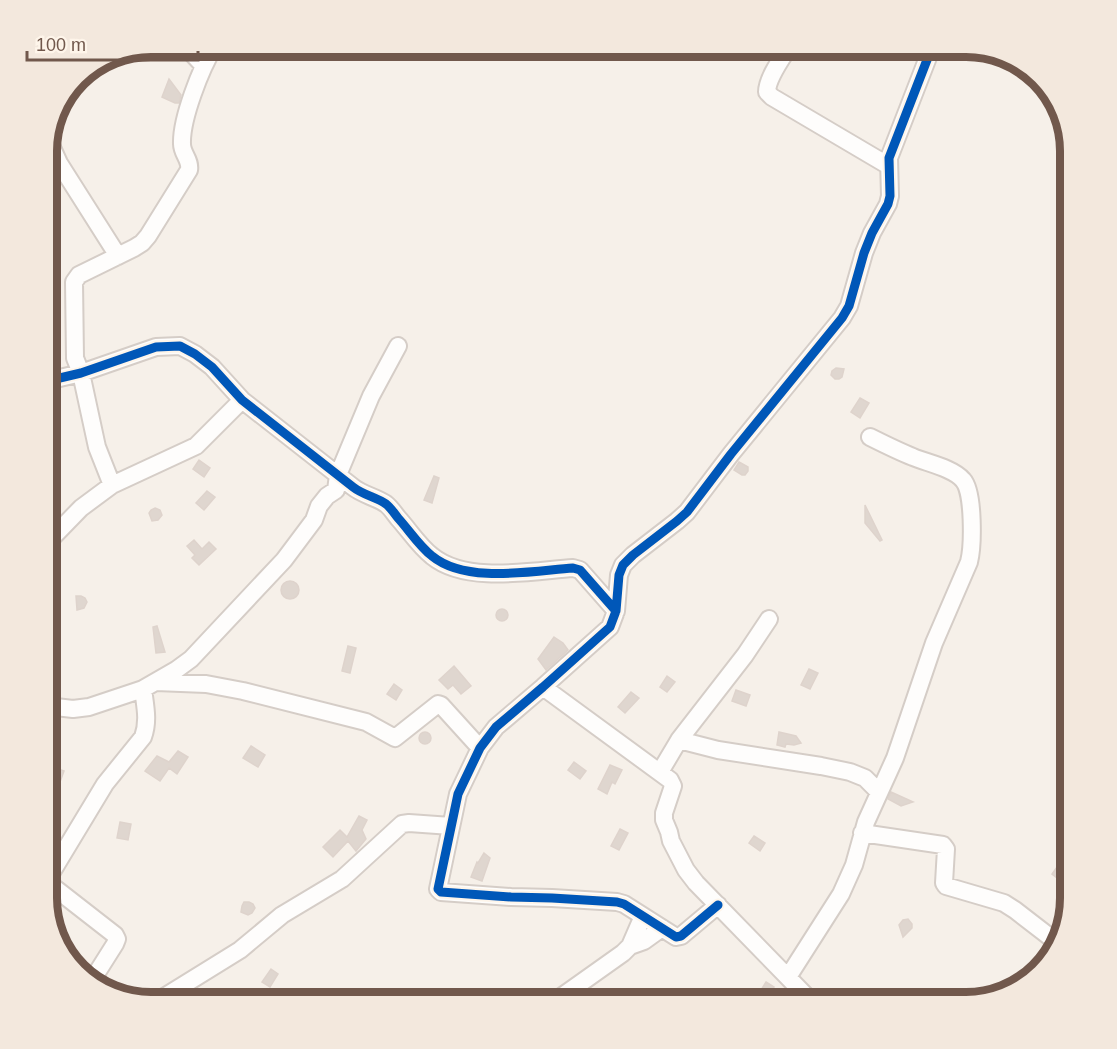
<svg xmlns="http://www.w3.org/2000/svg" width="1117" height="1049" viewBox="0 0 1117 1049" font-family="Arial,sans-serif">
<rect width="100%" height="100%" fill="#f6f0e9"/>
<!-- building -->
<path fill="#dfd6cf" stroke="#ded3cc" stroke-width="1.5" d="M840,47h26l-6,11z
M169,79l12,16 -2,8h-4l-13,-6z
M836,368l8,1 -2,8 -3,2h-4l-4,-4 1,-4z
M860,398l9,5 -9,15 -9,-6z
M199,460l11,8 -6,9 -11,-8z
M739,462l9,5v4l-3,4h-3l-8,-5z
M434,476l5,2 -7,25 -8,-3z
M207,491l8,6 -11,13 -8,-7z
M865,505l17,35 -2,1 -15,-18z
M155,508l5,2 2,5 -4,5 -6,1 -3,-8 2,-3z
M194,540l8,9 7,-7 7,7 -17,16 -7,-7 3,-3 -8,-9z
M281 590a9 9 0 1 1 18 0a9 9 0 1 1-18 0Z
M76,596h5l4,2 2,4 -3,6 -7,2z
M496 615a6 6 0 1 1 12 0a6 6 0 1 1-12 0Z
M157,626l8,26 -9,1 -3,-26z
M554,637l9,6 5,7 -22,20 -8,-11z
M348,646l8,2 -6,25 -8,-2z
M454,666l17,20 -10,8 -8,-9 -5,4 -9,-9z
M809,669l9,4 -8,16 -9,-4z
M667,676l8,6 -8,10 -7,-5z
M394,684l8,6 -6,10 -9,-6z
M736,690l14,5 -4,11 -14,-5z
M631,692l8,6 -14,15 -7,-6z
M419 738a6 6 0 1 1 12 0a6 6 0 1 1-12 0Z
M779,732l17,4 5,7 -7,2 -8,-1 -1,3 -8,-2z
M251,746l14,9 -7,12 -15,-9z
M178,751l10,6 -11,17 -8,-6 -9,13 -15,-10 12,-15 12,6z
M574,762l12,9 -6,8 -12,-9z
M610,765l12,5 -7,14 -3,-2 -5,12 -9,-5z
M55,768l9,3 -7,19 -9,-3z
M891,792l22,10 -12,4 -13,-7z
M359,816l8,4 -5,10 4,9 -10,12 -8,-10 -15,16 -10,-10 17,-17 7,7z
M120,822l11,2 -3,16 -11,-2z
M620,829l8,4 -9,17 -8,-4z
M754,836l11,7 -5,8 -11,-8z
M484,853l6,5 -8,23 -11,-4 6,-15 1,1z
M1057,867l13,9v12l-18,-14z
M244,902h5l4,2 2,4 -3,5 -4,2 -7,-3 1,-6z
M908,919l4,5v4l-9,9 -4,-12 4,-5z
M271,969l7,5 -8,13 -8,-5z
M766,982l8,5 -8,13 -8,-5z
M894,990l12,6 -3,6h-19z
M839,991l12,2 -5,9h-13l1,-7z"/>
<g fill="none" stroke-linecap="round" stroke-linejoin="round">
<!-- minor casing -->
<g stroke="#d5cdc7" stroke-width="20">
<path id="minor" d="M186,47l18,19
M789,47c-7,11 -22,31 -22,45l5,5 117,69
M48,139l11,24 59,93
M47,381l34,-8 75,-26 24,-1 15,8 17,13 30,33 111,87c10,8 23,10 33,17 5,4 8,9 12,14 11,12 21,28 34,38 34,28 100,15 141,12l7,2 36,41
M112,485l-15,-38 -16,-74 -6,-15 -1,-76 5,-7 55,-27 8,-5 6,-7 41,-66c2,-10 -7,-16 -7,-26 -1,-25 19,-76 32,-97
M47,543l34,-35 31,-23 84,-39 46,-46
M156,682l50,2 37,7 123,31 29,16 43,-34 3,1 39,43
M543,687l127,93 3,6 -9,27v7l5,12 2,9 15,29 10,13 116,119
M47,706l26,3 16,-2 54,-18 33,-19 15,-11 93,-99 30,-40 5,-14 8,-10 9,-6 2,-15 33,-79 27,-50
M679,740l39,10 103,16 29,6 15,6 14,14
M660,772l19,-32 66,-85 24,-36
M862,833l81,12 3,4 -2,34 2,3 58,17 11,7 44,34
M47,880l58,-96 38,-47c6,-16 2,-32 0,-48
M47,882l68,53 2,4 -2,5 -24,38
M718,905l-37,31 -5,1 -52,-33 -7,-2 -65,-4 -41,-1 -70,-5 -3,-3 20,-95 22,-46 16,-21 47,-40 67,-60 6,-16 3,-36 4,-10 10,-10 44,-34 10,-9 44,-58 111,-136 7,-12 15,-53 8,-20 16,-29 2,-8 -1,-38 43,-111
M630,946l14,-5 18,-13
M788,977l53,-83 13,-29 12,-43 29,-64 39,-115 35,-81c4,-16 5,-70 -6,-82 -10,-12 -36,-17 -50,-23 -15,-6 -29,-13 -43,-20
M156,1002l84,-52 42,-35 60,-36 60,-55 7,-1 42,3
M554,1002l69,-49 7,-7 13,-30"/>
</g>
<!-- minor -->
<use href="#minor" stroke="#fefdfc" stroke-width="16"/>
<!-- cycleway casing -->
<g stroke="#fef5ea" stroke-width="13">
<path id="cycleway" d="M47,381l34,-8 75,-26 24,-1 15,8 17,13 30,33 111,87c10,8 23,10 33,17 5,4 8,9 12,14 11,12 21,28 34,38 34,28 100,15 141,12l7,2 36,41
M718,905l-37,31 -5,1 -52,-33 -7,-2 -65,-4 -41,-1 -70,-5 -3,-3 20,-95 22,-46 16,-21 47,-40 67,-60 6,-16 3,-36 4,-10 10,-10 44,-34 10,-9 44,-58 111,-136 7,-12 15,-53 8,-20 16,-29 2,-8 -1,-38 43,-111"/>
</g>
<!-- cycleway -->
<use href="#cycleway" stroke="#0057b8" stroke-width="9"/>
</g>
<!-- crop -->
<path d="M0 0H1117V1049H0ZM151 57H966A94 94 0 0 1 1060 151V898A94 94 0 0 1 966 992H151A94 94 0 0 1 57 898V151A94 94 0 0 1 151 57Z" fill="#f3e8dd" fill-rule="evenodd"/>
<path fill="none" stroke="#71584c" stroke-width="8" d="M151 57H966A94 94 0 0 1 1060 151V898A94 94 0 0 1 966 992H151A94 94 0 0 1 57 898V151A94 94 0 0 1 151 57Z"/>
<!-- scale -->
<path d="M27 51v9h171v-9" fill="none" stroke="#71584c" stroke-width="3"/>
<text x="36" y="51" font-size="18" fill="#71584c" stroke="#fef5ea" stroke-width="4.5" paint-order="stroke">100 m</text>
</svg>
